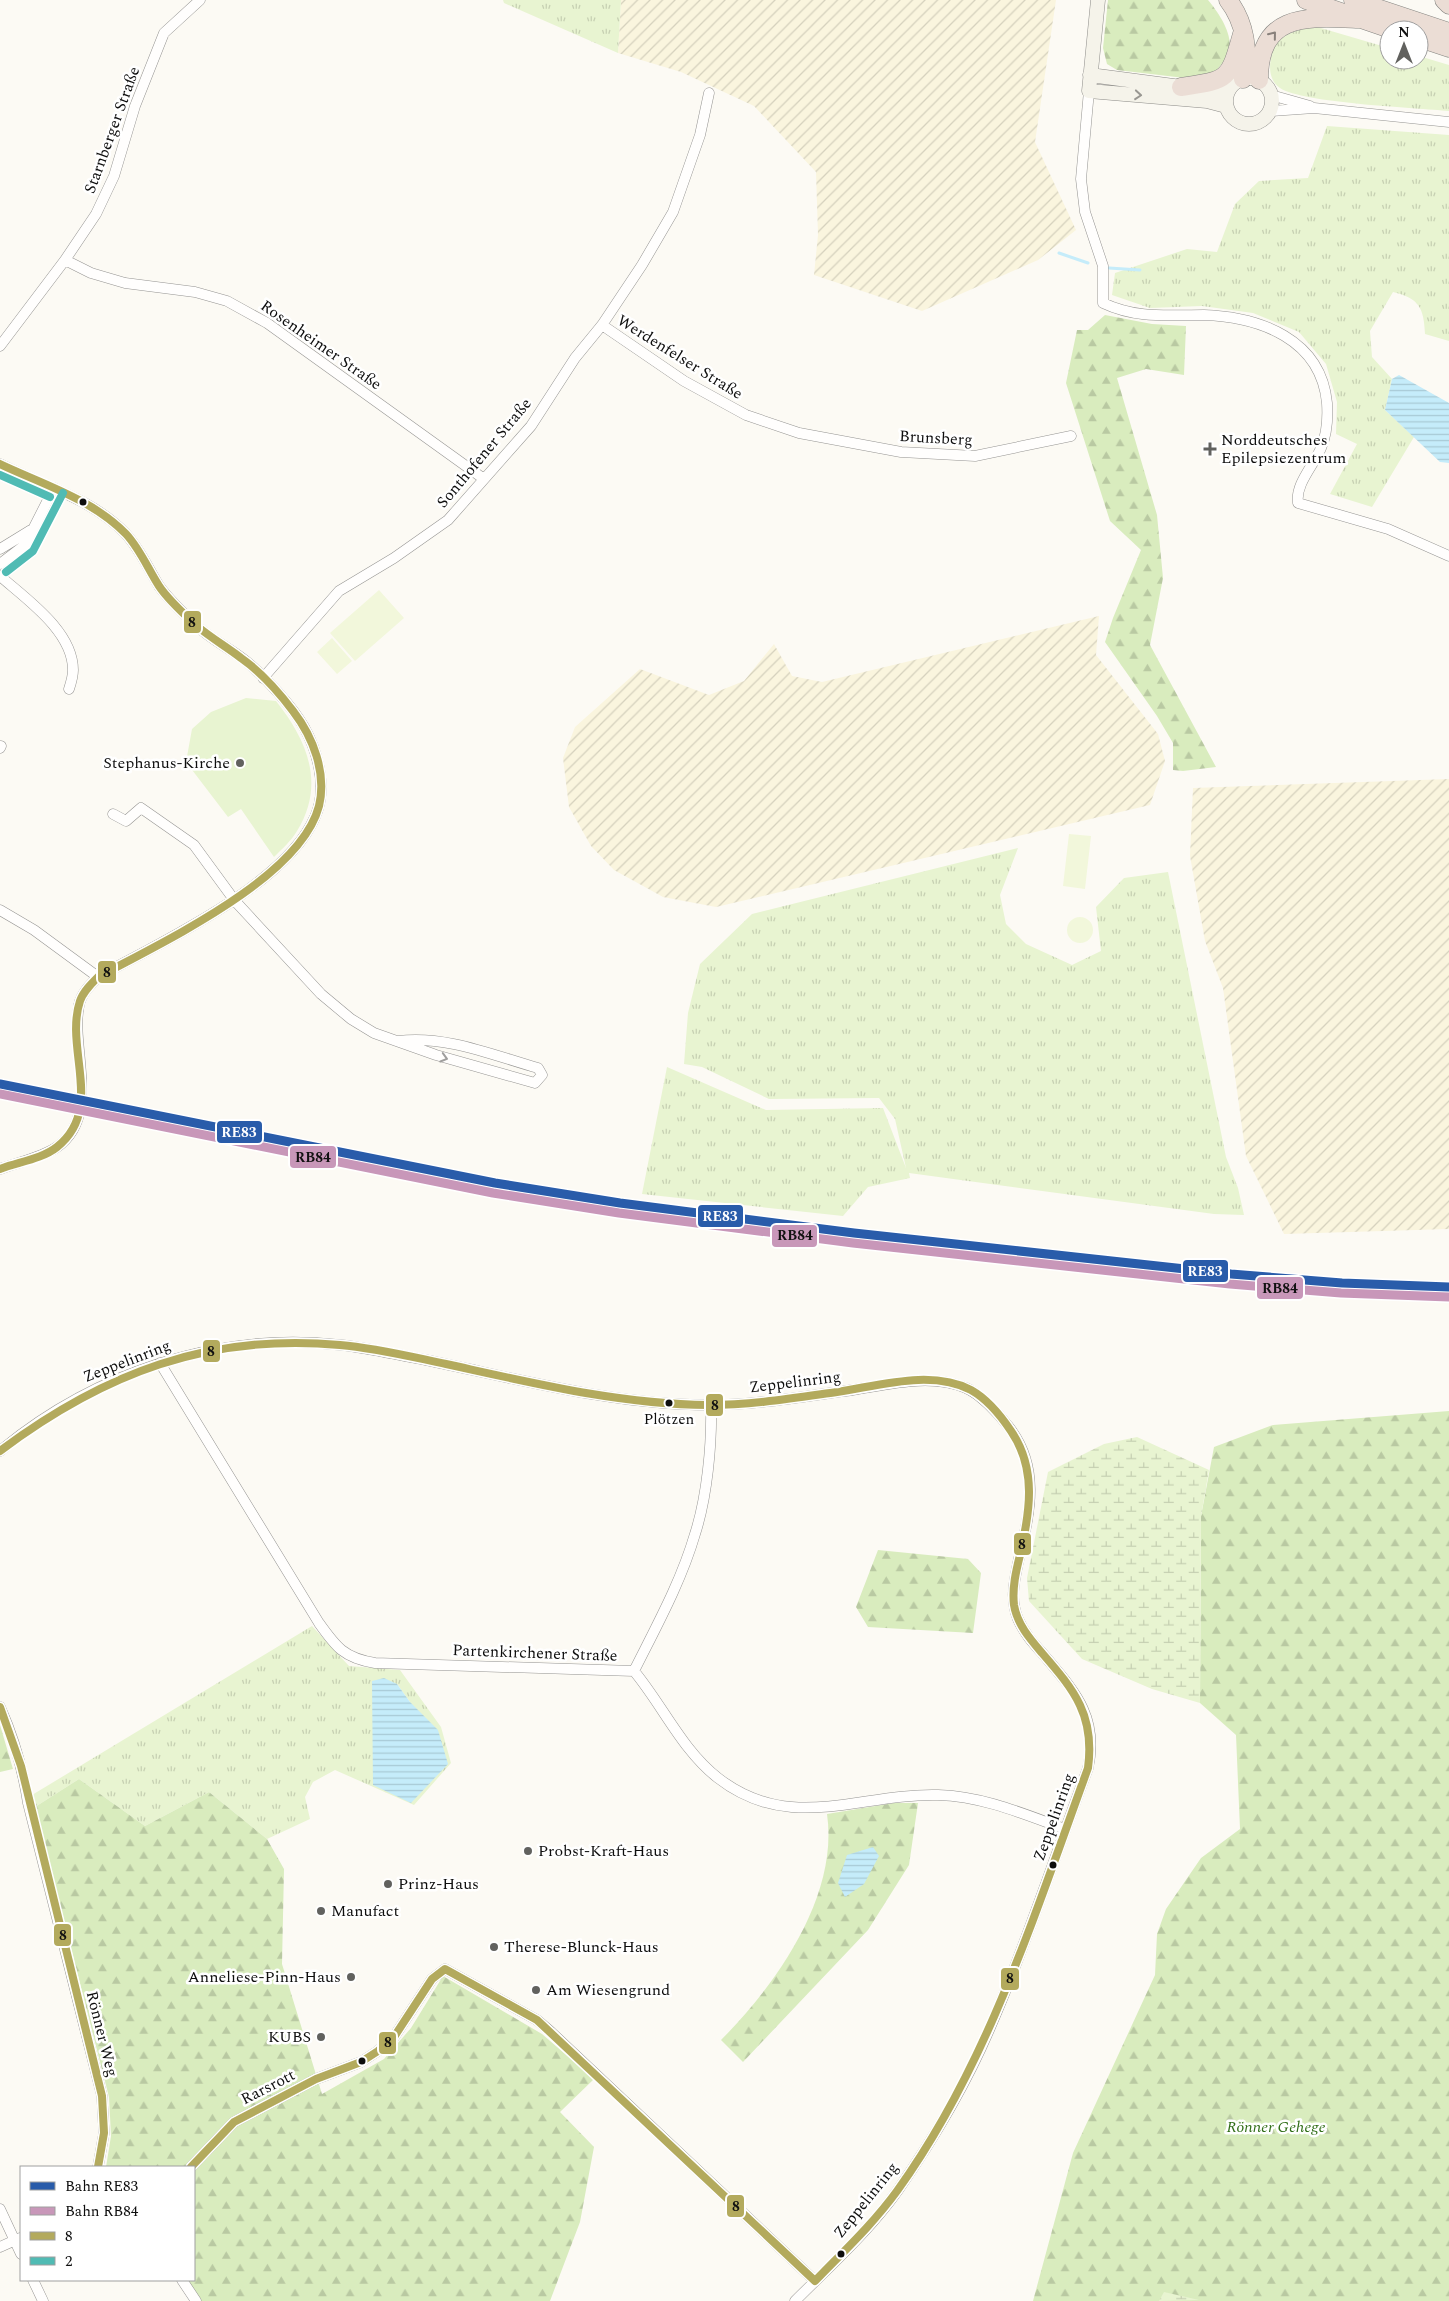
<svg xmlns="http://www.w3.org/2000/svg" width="1449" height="2301" viewBox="0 0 1449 2301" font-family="Spectral,serif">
<defs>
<pattern id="farmland-furrows" width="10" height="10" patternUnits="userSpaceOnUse" patternTransform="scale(1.25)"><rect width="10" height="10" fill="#faf5de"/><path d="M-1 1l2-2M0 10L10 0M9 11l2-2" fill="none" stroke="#d5d1bd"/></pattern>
<pattern id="grass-tufts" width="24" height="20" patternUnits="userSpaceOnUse" patternTransform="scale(1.25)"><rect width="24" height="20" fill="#e8f4d1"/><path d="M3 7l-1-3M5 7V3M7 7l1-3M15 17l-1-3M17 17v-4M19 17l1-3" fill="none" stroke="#c6d0b2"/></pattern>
<pattern id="forest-firs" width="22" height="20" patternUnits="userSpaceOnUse" patternTransform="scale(1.25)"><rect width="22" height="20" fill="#d9ecbe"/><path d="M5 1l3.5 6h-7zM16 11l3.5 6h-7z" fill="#b9c9a2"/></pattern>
<pattern id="wetland-marsh" width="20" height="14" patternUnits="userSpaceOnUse" patternTransform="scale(1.25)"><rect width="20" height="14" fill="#e8f4d1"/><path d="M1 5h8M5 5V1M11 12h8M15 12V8" fill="none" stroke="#c6d0b2"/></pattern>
<pattern id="water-rules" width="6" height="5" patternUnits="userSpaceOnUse" patternTransform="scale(1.25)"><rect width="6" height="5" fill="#c5ecfa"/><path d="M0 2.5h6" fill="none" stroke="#a8c9d5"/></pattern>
</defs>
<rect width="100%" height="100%" fill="#fcfaf4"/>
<!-- farmland -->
<path fill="url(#farmland-furrows)" d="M621,0h435l-21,142 41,88 -38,30 -116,51 -108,-36 4,-40 -2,-63 -62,-66 -73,-34 -63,-19z
M1099,616l-3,39 62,79 7,27 -15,44 -434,102 -53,-10 -49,-27 -23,-24 -22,-39 -6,-49 12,-31 65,-58 69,26 35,-14 30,-37 18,32 30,6z
M1449,779v450l-165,5 -38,-78 -23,-168 -18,-47 -15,-85 3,-68z"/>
<!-- grass -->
<path fill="url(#grass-tufts)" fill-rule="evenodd" d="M503,0h118l-3,53 -114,-50z
M1314,26l75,22v12h30v-4l30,9v46c-32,-3 -147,-8 -169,-23 -12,-8 -11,-23 -8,-35 5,-19 26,-23 42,-27z
M1327,126l122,9v206l-24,-7c-1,-26 -6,-36 -32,-42l-23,39 2,26 20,22 -7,31 29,27 -42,70 -42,-13 27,-50 -21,-10 1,-32 -11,-38 -27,-32 -46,-19 -51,-7 -52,2 -38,-13 3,-22 72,-24 30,3 18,-48 24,-23 49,-3z
M1018,848l-18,47 6,29 20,20 46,21 29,-14 -5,-44 28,-29 44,-6 58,285 12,31 6,27 -30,-1 -305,-41 1,5 -42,9 -25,29 -201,-22 25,-127 99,43 117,-2 23,60 -11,-49 -16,-21 -110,1 -67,-32 -18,-3 4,-51 12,-49 52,-50z
M312,1626l37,40 51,4 41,57 10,36 -37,42 -79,-35 -22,12 -8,15 5,22 -43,20 -58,-47 -64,34 -66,-47 -44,28 -3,-12zM397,1684l13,18 -37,83 1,-43z"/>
<!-- forest -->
<path fill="url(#forest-firs)" d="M1108,0h100c11,13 29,39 19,57 -4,6 -10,12 -14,18l-20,4 -76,-9 -10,-6 -4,-16z
M1105,315l47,9 34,2 -2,49 -38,-6 -29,9 40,137 6,63 -13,67 66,122 -33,4 -10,-1v-27l-16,-27 -52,-74 8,-24 28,-68 -31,-29 -44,-138 11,-53h11z
M1449,1411v890h-416l40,-148 82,-178 2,-41 9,-25 35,-51 39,-29 -4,-94 -36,-32 1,-187 13,-69 59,-22z
M878,1550l90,9 13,14 -8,60 -105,-6 -12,-20z
M0,1725l13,44 -13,3z
M79,1779l66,47 64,-34 58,47 17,30 -2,95 40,130 62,-35 27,-31 32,-52 99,58 52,45 -34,33 34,35 -14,75 -30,79h-350l-12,-21h6v-113h-88l5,-31 -2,-39 -74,-290z
M894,1803h24l-9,62 -41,65 -125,132 -22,-22c55,-55 118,-144 106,-226z"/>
<!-- wetland -->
<path fill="url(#wetland-marsh)" d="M1137,1437l72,33 -8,46 -1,187 -48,-14 -70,-30 -53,-58 -2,-23 21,-106 56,-28z
M1164,2292l35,8 -40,1z"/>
<!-- park -->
<path fill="#e8f4d1" d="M246,698l30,3c31,39 50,83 21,130 -5,9 -15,18 -23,26l-33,-48 -13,8 -42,-55 6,-33 19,-17z"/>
<!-- pitch -->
<path fill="#f2f7db" d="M379,590l25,28 -49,43 -25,-28z
M332,638l20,23 -15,13 -20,-22z
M1069,834l22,2 -6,53 -22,-3z
M1067 930a13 13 0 1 1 26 0a13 13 0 1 1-26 0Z"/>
<!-- water -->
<path fill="url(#water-rules)" d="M1399,375l50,28v60l-9,-1 -55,-52 7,-31z
M384,1678l13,6 13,18 28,28 10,34 -37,39 -38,-18 -1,-104z
M873,1847l6,9 -15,28 -19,13 -7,-14 9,-28z"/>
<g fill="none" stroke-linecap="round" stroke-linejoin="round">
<!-- stream -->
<path stroke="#c5ecfa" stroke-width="3" d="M1059,253l29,10
M1109,268l31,2"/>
<!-- street casing -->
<g stroke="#959492" stroke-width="11">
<path id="street" d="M1089,91l-8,88 4,33 18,54v37c34,16 64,12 101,12 56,2 117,24 123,88 1,15 0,31 -6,45 -7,17 -26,36 -23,55l90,26 61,27
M1271,95l39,11
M1271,111l43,-3 135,14
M65,260l26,13 34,10 70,9 32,9 40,22 217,156
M602,325l82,56 62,34 53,18 102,19 74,4 96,-20
M0,346l65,-86 31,-46 18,-38 21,-70 29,-73 36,-33
M0,464c43,22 91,34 125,69 15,16 23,35 34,53 10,14 25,28 38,40 15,14 34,23 50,36 19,16 45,44 57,65 14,25 24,62 11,90 -29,68 -154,125 -217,160 -8,8 -17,17 -19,28 -9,43 23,110 -22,142 -16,11 -39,15 -57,22
M0,549l31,-19
M0,564l25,-19 29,-57
M0,576c26,23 73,55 73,94 0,6 -2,13 -4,19
M263,678l76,-87 55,-33 54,-38 83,-94 44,-68 27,-33 40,-60 31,-53 27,-77 9,-42
M0,748l1,-2
M113,814l13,7 15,-13 53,37 41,56 86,93 30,25 23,14 62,22 99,28 7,-8 -4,-7c-46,-13 -92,-33 -140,-27
M0,910l34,20 64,47
M160,1363l159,260c17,24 25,35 56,40l259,8c29,35 48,79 84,107 72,56 141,15 220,17 44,1 86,19 127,34
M0,1451c94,-78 218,-120 341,-106 28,3 56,10 85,15 93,19 188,45 283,45 46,0 92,-8 136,-14 38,-5 84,-19 121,-3 13,5 33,26 42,38 34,42 21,89 10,137 -4,19 -8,37 0,56 6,14 15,24 25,35 31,37 56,62 45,114 -32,85 -60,172 -96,255 -24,58 -58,115 -94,167 -29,41 -68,76 -103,111
M634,1671c22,-44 47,-89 61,-137 12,-37 17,-89 16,-129
M0,1707c14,31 23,63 28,96l74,293 2,37 -6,34
M191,2167l43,-45 82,-43 45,-17 17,-11 16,-14 38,-58 13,-10 92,51 14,12 264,249
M0,2209l21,45
M0,2247l20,-9
M33,2280l10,21
M182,2280l14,21"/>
</g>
<!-- secondary casing -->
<g stroke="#8c8b88" stroke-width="15">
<path id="secondary" d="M1098,0l-9,91 118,10 19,5
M1090,75l91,12 27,5 20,-2
M1226 101a23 23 0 1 1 46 0a23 23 0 1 1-46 0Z"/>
</g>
<!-- highway casing -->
<g stroke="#82827f" stroke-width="19">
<path id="highway" d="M1228,0c17,22 22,52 15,79
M1306,0l87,30
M1353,0l96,32
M1444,0l5,5
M1419,38l30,10
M1259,80c0,-68 48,-63 100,-61
M1181,87c47,-7 48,-6 61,-53"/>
</g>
<!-- street -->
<use href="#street" stroke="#fffefd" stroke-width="10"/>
<!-- secondary -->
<use href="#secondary" stroke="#f5f3ea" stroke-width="14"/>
<!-- highway -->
<use href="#highway" stroke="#ebddd5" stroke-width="18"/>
<!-- bus-1 casing -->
<g stroke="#fff" stroke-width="11">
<path id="bus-1" d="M0,464c42,20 92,35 126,70 14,15 22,35 33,52 10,15 25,28 38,40 14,12 30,21 44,32 20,14 37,33 52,53 20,26 34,62 26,95 -19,73 -159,137 -221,171 -7,7 -15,15 -18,24 -16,48 25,108 -23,146 -15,12 -39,15 -57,22
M0,1451c104,-78 209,-118 340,-106 36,3 72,12 106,19 87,19 173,40 262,41 43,0 86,-7 129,-13 41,-6 94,-23 134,-2 16,9 30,26 40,41 26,38 19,81 9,124 -4,16 -8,33 -6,50 3,19 16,34 28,48 33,38 53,63 46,115 -53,145 -100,297 -191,423 -24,33 -54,61 -82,90l-278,-261 -92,-51 -13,10 -38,58 -16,14 -17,11 -45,17 -82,43 -43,45
M0,1707l21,59 81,330 2,37 -6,34"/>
</g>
<!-- bus-2 casing -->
<g stroke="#fff" stroke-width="11">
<path id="bus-2" d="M0,475l50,22
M6,572l27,-21 30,-58"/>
</g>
<!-- bus-1 -->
<use href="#bus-1" stroke="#b3aa5d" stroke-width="8"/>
<!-- bus-2 -->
<use href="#bus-2" stroke="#50bbb4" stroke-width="8"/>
<!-- rail-1 casing -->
<g stroke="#fff" stroke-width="12">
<path id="rail-1" d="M0,1084l495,99 125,20 234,30 377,41 111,9 107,4"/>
</g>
<!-- rail-2 casing -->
<g stroke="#fff" stroke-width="12">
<path id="rail-2" d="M0,1094l493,99 126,20 234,30 377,41 111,9 108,4"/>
</g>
<!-- rail-1 -->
<use href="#rail-1" stroke="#295caa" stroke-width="9"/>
<!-- rail-2 -->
<use href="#rail-2" stroke="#c897b9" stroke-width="9"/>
</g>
<!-- one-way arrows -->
<defs><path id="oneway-chevron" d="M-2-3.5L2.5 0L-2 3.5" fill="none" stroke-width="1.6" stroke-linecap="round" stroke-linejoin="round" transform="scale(1.25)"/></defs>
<use stroke="#88807b" href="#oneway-chevron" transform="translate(1273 35) rotate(-51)"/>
<use stroke="#999792" href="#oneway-chevron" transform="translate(1138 95) rotate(5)"/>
<use stroke="#9f9e9d" href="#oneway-chevron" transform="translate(444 1058) rotate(16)"/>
<!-- markers -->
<g fill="#61615e" stroke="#fff" stroke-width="2">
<path d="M1207.5 441.5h5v5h5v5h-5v5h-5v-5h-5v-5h5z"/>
<circle cx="240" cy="763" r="5"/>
<circle cx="528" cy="1851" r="5"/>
<circle cx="388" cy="1884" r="5"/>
<circle cx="321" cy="1911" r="5"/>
<circle cx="494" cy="1947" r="5"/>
<circle cx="351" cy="1977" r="5"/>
<circle cx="536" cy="1990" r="5"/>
<circle cx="321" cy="2037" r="5"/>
</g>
<g fill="#0e0e0e" stroke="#fff" stroke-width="2">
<circle cx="83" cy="502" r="4.5"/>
<circle cx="669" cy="1403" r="4.5"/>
<circle cx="1053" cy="1865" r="4.5"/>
<circle cx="362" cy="2061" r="4.5"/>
<circle cx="841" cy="2254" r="4.5"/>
</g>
<g text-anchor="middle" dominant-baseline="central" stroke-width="5" stroke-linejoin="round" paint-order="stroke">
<!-- bus labels -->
<g font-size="15" fill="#0e0e0e" stroke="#fff">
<text x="669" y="1419">Plötzen</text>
</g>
<!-- street labels -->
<g font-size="16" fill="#0e0e0e" stroke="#fff">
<text transform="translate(112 130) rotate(-70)">Starnberger Straße</text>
<text transform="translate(321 345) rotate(35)">Rosenheimer Straße</text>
<text transform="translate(680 357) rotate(32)">Werdenfelser Straße</text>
<text transform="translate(936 438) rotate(3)">Brunsberg</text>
<text transform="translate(484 453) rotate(-50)">Sonthofener Straße</text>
<text transform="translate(127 1361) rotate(-21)">Zeppelinring</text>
<text transform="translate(795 1382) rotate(-7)">Zeppelinring</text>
<text transform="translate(535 1653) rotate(2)">Partenkirchener Straße</text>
<text transform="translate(1054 1817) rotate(-70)">Zeppelinring</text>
<text transform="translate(102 2034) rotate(76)">Rönner Weg</text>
<text transform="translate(268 2087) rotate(-27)">Rarsrott</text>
<text transform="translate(866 2200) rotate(-51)">Zeppelinring</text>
</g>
<!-- poi labels -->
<g font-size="16" fill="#0e0e0e" stroke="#fff" text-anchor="start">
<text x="1221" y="440">Norddeutsches<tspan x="1221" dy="18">Epilepsiezentrum</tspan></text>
<text x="230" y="763" text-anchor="end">Stephanus-Kirche</text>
<text x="538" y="1851">Probst-Kraft-Haus</text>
<text x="398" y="1884">Prinz-Haus</text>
<text x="331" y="1911">Manufact</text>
<text x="504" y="1947">Therese-Blunck-Haus</text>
<text x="341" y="1977" text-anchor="end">Anneliese-Pinn-Haus</text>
<text x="546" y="1990">Am Wiesengrund</text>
<text x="311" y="2037" text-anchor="end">KUBS</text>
</g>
<!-- park labels -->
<g font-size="16" font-style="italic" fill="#306e17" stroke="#fff">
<text x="1276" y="2127">Rönner Gehege</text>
</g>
</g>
<g stroke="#fff" stroke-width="2">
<rect x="183" y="610" width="19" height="24" rx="5" fill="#b3aa5d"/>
<rect x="97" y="960" width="20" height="24" rx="5" fill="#b3aa5d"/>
<rect x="216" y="1120" width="47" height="24" rx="5" fill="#295caa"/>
<rect x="289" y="1145" width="48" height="24" rx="5" fill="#c897b9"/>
<rect x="697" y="1204" width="47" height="24" rx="5" fill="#295caa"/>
<rect x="771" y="1224" width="47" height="24" rx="5" fill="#c897b9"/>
<rect x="1182" y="1259" width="47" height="24" rx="5" fill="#295caa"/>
<rect x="1256" y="1276" width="48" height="24" rx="5" fill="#c897b9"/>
<rect x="202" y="1339" width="19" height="24" rx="5" fill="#b3aa5d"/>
<rect x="705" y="1393" width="19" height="24" rx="5" fill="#b3aa5d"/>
<rect x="1013" y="1532" width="19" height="24" rx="5" fill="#b3aa5d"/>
<rect x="53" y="1923" width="19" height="24" rx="5" fill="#b3aa5d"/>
<rect x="1000" y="1967" width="20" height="24" rx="5" fill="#b3aa5d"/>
<rect x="378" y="2031" width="19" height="24" rx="5" fill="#b3aa5d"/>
<rect x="726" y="2194" width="19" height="24" rx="5" fill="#b3aa5d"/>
</g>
<g font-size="14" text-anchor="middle" font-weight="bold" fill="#fff">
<text x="239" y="1137">RE83</text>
<text x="720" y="1221">RE83</text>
<text x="1205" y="1276">RE83</text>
</g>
<g font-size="14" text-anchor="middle" font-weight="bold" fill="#111">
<text x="192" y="627">8</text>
<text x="107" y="977">8</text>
<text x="313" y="1162">RB84</text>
<text x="795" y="1240">RB84</text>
<text x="1280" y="1293">RB84</text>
<text x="211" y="1356">8</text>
<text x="715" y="1410">8</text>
<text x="1022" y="1549">8</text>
<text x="63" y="1940">8</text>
<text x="1010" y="1983">8</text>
<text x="388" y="2047">8</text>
<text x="736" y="2211">8</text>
</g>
<!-- legend -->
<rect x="20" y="2166" width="175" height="115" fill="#ffffff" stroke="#9f9f9f"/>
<rect x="30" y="2182" width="25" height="8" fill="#295caa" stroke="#9f9f9f"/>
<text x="65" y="2191" font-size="15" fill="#0e0e0e">Bahn RE83</text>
<rect x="30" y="2207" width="25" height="8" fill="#c897b9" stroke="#9f9f9f"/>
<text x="65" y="2216" font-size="15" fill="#0e0e0e">Bahn RB84</text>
<rect x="30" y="2232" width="25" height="8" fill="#b3aa5d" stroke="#9f9f9f"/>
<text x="65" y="2241" font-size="15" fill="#0e0e0e">8</text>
<rect x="30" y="2257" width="25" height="8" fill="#50bbb4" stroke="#9f9f9f"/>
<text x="65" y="2266" font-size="15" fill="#0e0e0e">2</text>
<!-- north arrow -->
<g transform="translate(1404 45)"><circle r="24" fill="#ffffff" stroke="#9f9f9f"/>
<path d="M0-4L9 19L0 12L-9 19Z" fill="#61615e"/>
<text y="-8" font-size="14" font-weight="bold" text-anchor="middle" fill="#0e0e0e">N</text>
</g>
</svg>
